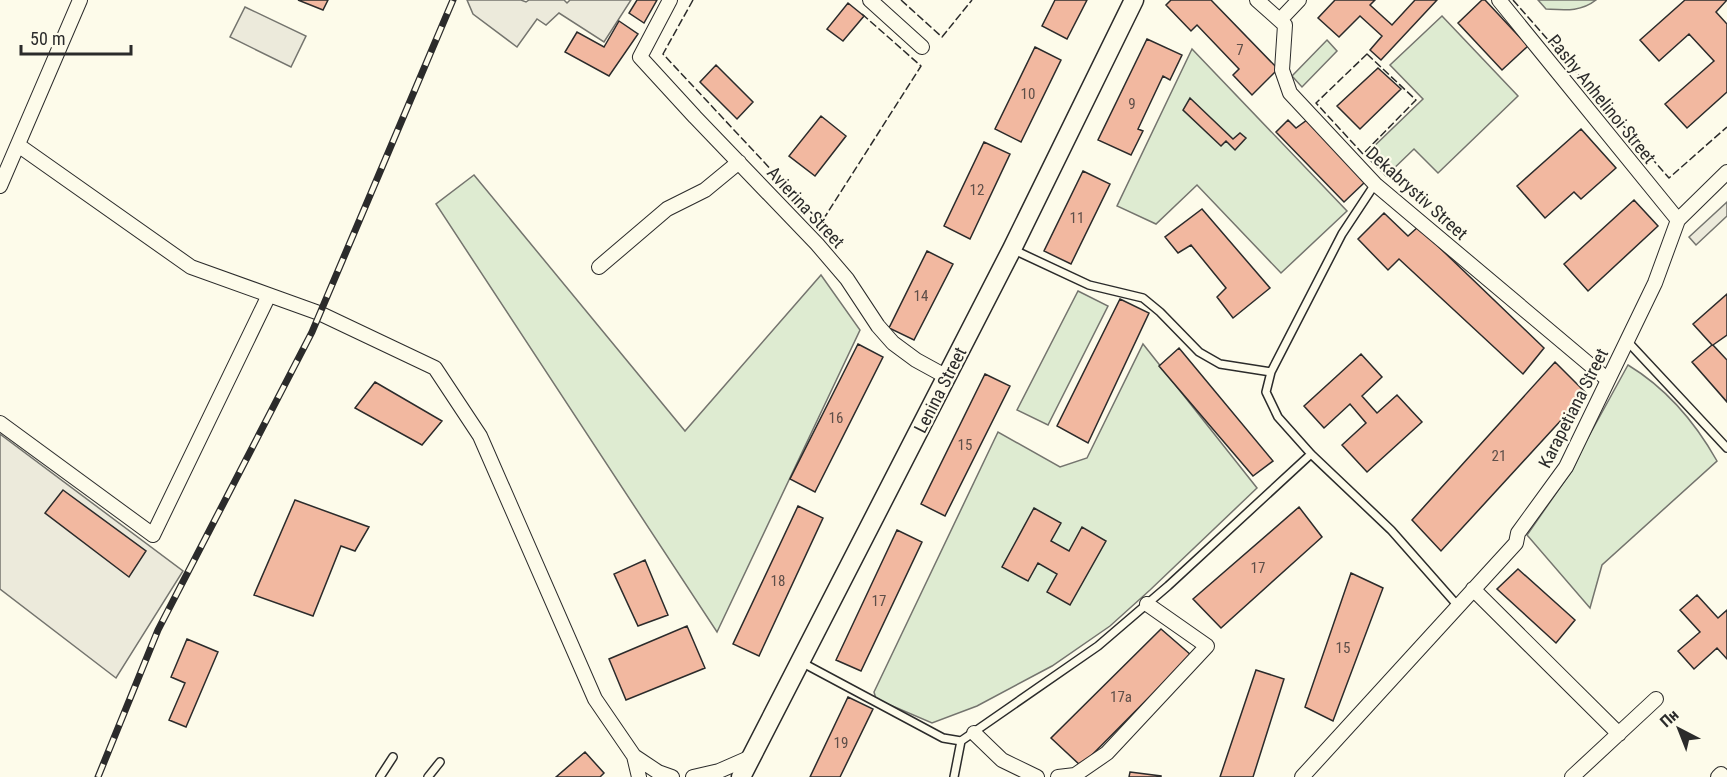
<svg xmlns="http://www.w3.org/2000/svg" width="1727" height="777" viewBox="0 0 1727 777" font-family="'Roboto Condensed',sans-serif">
<rect width="100%" height="100%" fill="#fdfbea"/>
<!-- green -->
<path fill="#deebd1" stroke="#74746e" stroke-width="1.5" d="M1538,0h58c-15,12 -31,10 -50,9z
M1442,16l76,80 -80,77 -24,-24 -28,27 -21,-21 58,-56 -33,-34z
M1327,40l10,11 -35,36 -10,-11z
M1192,49l155,162 -66,62 -84,-88 -41,39 -39,-18z
M474,175l211,256 136,-156 39,55 -143,302 -281,-428z
M1078,291l30,15 -60,119 -31,-15z
M1143,344l114,144 -107,102 -40,36 -58,40 -75,40 -45,17 -56,-24 -2,-7 124,-260 62,35 27,-9z
M1628,365c38,23 67,57 89,96l-115,104 -12,43 -63,-73 46,-66 11,-24z"/>
<!-- parking -->
<path fill="#eceadb" stroke="#74746e" stroke-width="1.5" d="M467,0h54l5,2 3,-2h35l3,3 3,-3h61l-27,42 -45,-29 -13,12 -9,-6 -20,28 -44,-33z
M245,7l61,29 -15,31 -61,-30z
M1727,202v14l-31,29 -7,-8z
M0,434l183,137 -67,107 -116,-89z"/>
<!-- building -->
<path fill="#f2b8a0" stroke="#2b2b2b" stroke-width="1.5" d="M298,0h30l-5,10z
M637,0h20l-13,23 -15,-10z
M1055,0h32l-20,39 -25,-13z
M1171,0h40l67,69 -26,26 -19,-20 6,-6 -42,-44 -6,6 -25,-26z
M1335,0h40l-5,5 22,20 23,-25h22l-56,60 -11,-10 12,-14 -22,-20 -21,21 -21,-19z
M1482,0h3l43,46 -26,24 -44,-47z
M1685,0h42l-11,12 11,12v68l-40,36 -22,-24 49,-43 -25,-27 -30,27 -19,-21z
M848,3l16,13 -21,25 -16,-12z
M619,21l19,13 -29,42 -44,-24 12,-20 27,15z
M1147,39l35,16 -12,25 -7,-4 -25,53 5,2 -12,24 -33,-15z
M1035,47l26,13 -40,82 -26,-13z
M716,65l37,37 -16,17 -37,-37z
M1378,68l23,21 -41,40 -23,-23z
M1190,98l43,41 7,-6 6,5 -11,12 -9,-9 -5,5 -38,-36z
M821,116l25,20 -31,40 -26,-20z
M1288,120l8,8 11,-8 58,62 -21,20 -68,-70z
M1581,129l35,39 -35,31 -7,-7 -29,26 -28,-32z
M984,142l26,12 -40,85 -26,-13z
M1083,171l27,13 -39,80 -27,-13z
M1634,200l24,26 -70,65 -24,-27z
M1202,209l68,79 -37,30 -16,-21 9,-9 -35,-43 -13,8 -13,-16z
M1384,213l24,23 10,-9 126,121 -21,26 -124,-115 -11,11 -30,-31z
M927,251l26,13 -39,76 -25,-12z
M1727,294v41l-14,10 14,15v42l-35,-40 20,-17 -19,-21z
M1120,299l29,14 -61,130 -31,-17z
M858,344l25,13 -68,135 -25,-13z
M1179,348l94,113 -20,15 -94,-110z
M1361,354l21,23 -20,19 15,17 20,-18 25,27 -55,50 -25,-27 24,-22 -16,-19 -26,24 -20,-22z
M1555,362l31,31 -145,158 -29,-31z
M985,374l25,12 -65,130 -24,-12z
M375,382l67,39 -20,24 -67,-37z
M63,490l83,61 -17,26 -84,-64z
M295,500l74,27 -14,24 -14,-5 -28,70 -59,-21z
M798,506l25,12 -64,138 -26,-12z
M1299,507l23,30 -101,91 -28,-29z
M1034,508l27,15 -10,18 18,10 13,-24 24,14 -36,64 -23,-13 10,-18 -19,-11 -10,18 -26,-14z
M897,530l25,12 -61,129 -25,-11z
M645,560l23,55 -30,11 -24,-52z
M1518,569l57,51 -19,23 -59,-54z
M1351,573l32,15 -50,133 -28,-14z
M1697,595l21,23 9,-8v49l-10,-11 -23,21 -16,-18 22,-19 -20,-22z
M687,626l18,42 -79,32 -17,-41z
M1161,629l30,26 -110,111 -30,-28z
M187,639l31,13 -32,75 -17,-7 16,-37 -14,-6z
M1256,670l28,9 -31,98h-33z
M848,697l25,12 -33,68h-30z
M585,752l19,21 -4,4h-44z
M1130,772l31,4v1h-32z"/>
<g fill="none" stroke-linecap="round" stroke-linejoin="round">
<!-- service casing -->
<g stroke="#2b2b2b" stroke-width="10">
<path id="service" d="M1375,184l-33,50 -71,138 -5,20 12,25 33,37 80,76 67,76
M1012,249l77,36 54,13 17,14 39,40 21,12 51,8
M1628,342l99,106
M801,662l142,76 18,3 137,-95 70,-60 143,-132
M380,777l13,-20
M428,777l12,-15
M954,777l7,-36"/>
</g>
<!-- minor casing -->
<g stroke="#2b2b2b" stroke-width="16">
<path id="minor" d="M670,0l-30,57 55,60 122,127 30,35 31,47 15,17 23,17 31,17
M870,0l52,47
M1257,0l28,25 -3,45 8,23 85,91 233,196
M1499,0l179,220
M1280,20l19,-20
M18,145l173,122 78,28
M0,186l80,-186
M599,267l68,-58 38,-19 34,-28
M0,423l153,112 116,-240 50,18 116,55 45,68 115,263 39,57 5,21
M1473,589l146,145
M974,733l28,27 35,17
M634,756l24,16 14,5
M693,777l26,-6 32,-14
M1058,777l17,-2 32,-22 100,-107 -60,-42
M1302,777l214,-234 2,-10 48,-66 89,-184 23,-63 49,-48
M1572,777l84,-78
M1718,777l3,-3"/>
</g>
<!-- secondary casing -->
<g stroke="#2b2b2b" stroke-width="21">
<path id="secondary" d="M741,777l271,-528 122,-249"/>
</g>
<!-- service -->
<use href="#service" stroke="#fdfbea" stroke-width="7"/>
<!-- minor -->
<use href="#minor" stroke="#fdfbea" stroke-width="14"/>
<!-- secondary -->
<use href="#secondary" stroke="#fdfbea" stroke-width="18"/>
<!-- rail casing -->
<g stroke="#2b2b2b" stroke-width="7">
<path id="rail" d="M98,777l60,-147 154,-298 141,-332"/>
</g>
<!-- rail -->
<use href="#rail" stroke="#fdfbea" stroke-width="4.5" stroke-dasharray="14" stroke-linecap="butt"/>
<!-- fence -->
<path stroke="#2b2b2b" stroke-width="1.5" stroke-dasharray="8 3" stroke-linecap="butt" d="M693,0l-30,54 158,169 100,-157 -59,-52
M901,0l41,37 30,-37
M1513,0l156,178 58,-51
M1367,54l49,46 -53,54 -47,-51z"/>
</g>
<g text-anchor="middle" dominant-baseline="central" stroke-width="4.5" stroke-linejoin="round" paint-order="stroke">
<!-- number labels -->
<g font-size="15" fill="#5d4e48">
<text x="1240" y="50">7</text>
<text x="1028" y="94">10</text>
<text x="1132" y="104">9</text>
<text x="977" y="190">12</text>
<text x="1077" y="218">11</text>
<text x="921" y="296">14</text>
<text x="836" y="418">16</text>
<text x="965" y="445">15</text>
<text x="1499" y="456">21</text>
<text x="1258" y="568">17</text>
<text x="778" y="581">18</text>
<text x="879" y="601">17</text>
<text x="1343" y="648">15</text>
<text x="1121" y="697">17а</text>
<text x="841" y="743">19</text>
</g>
<!-- street labels -->
<g font-size="18" fill="#2b2b2b" stroke="#fdfbea">
<text transform="translate(1602 99) rotate(51)">Pashy Anhelinoi Street</text>
<text transform="translate(1417 193) rotate(42)">Dekabrystiv Street</text>
<text transform="translate(806 207) rotate(47)">Avierina Street</text>
<text transform="translate(940 390) rotate(-63)">Lenina Street</text>
<text transform="translate(1573 408) rotate(-63)">Karapetiana Street</text>
</g>
</g>
<!-- north arrow -->
<g transform="translate(1679 729) rotate(318)" stroke="#fdfbea" stroke-width="4.5" paint-order="stroke">
<path d="M0-4.5L10 22L0 15L-10 22Z" fill="#2b2b2b"/>
<text y="-9" font-size="16" font-weight="bold" text-anchor="middle" fill="#2b2b2b">Пн</text>
</g>
<!-- scale -->
<path d="M21 45v9h110v-9" fill="none" stroke="#2b2b2b" stroke-width="3"/>
<text x="30" y="45" font-size="18" fill="#2b2b2b" stroke="#fdfbea" stroke-width="4.5" paint-order="stroke">50 m</text>
</svg>
